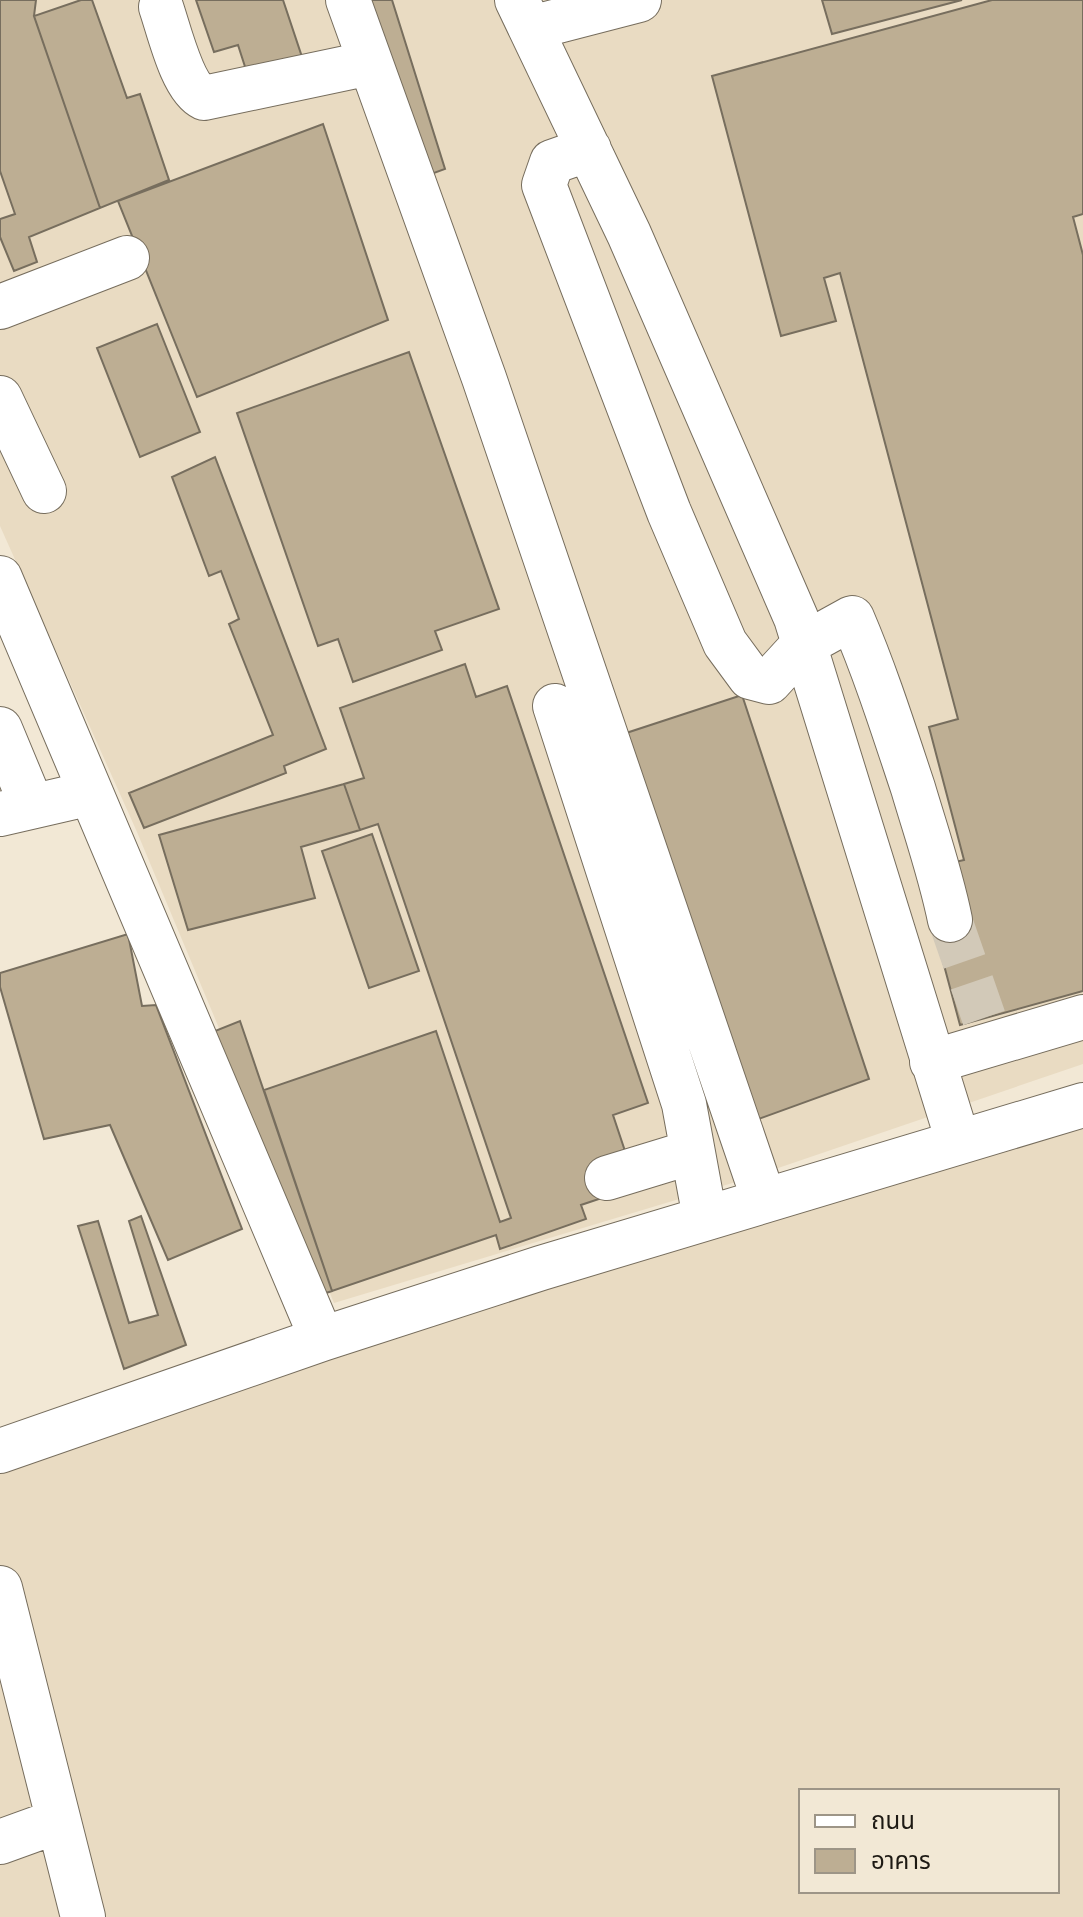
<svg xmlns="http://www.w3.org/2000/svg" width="1083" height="1917" viewBox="0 0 1083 1917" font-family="'Fira Sans Condensed','Noto Sans Thai',sans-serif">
<rect width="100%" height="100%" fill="#f2e8d5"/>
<!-- built -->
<path fill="#e9dbc2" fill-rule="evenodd" d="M0,0h1083v1064l-334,114 -415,125 -197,-471 -137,-306z
M1083,1086v831h-1083v-480zM801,1791h256v100h-256z"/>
<!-- building -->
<path fill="#bdae93" stroke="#776e5e" stroke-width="2" d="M0,0h36l-2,16 66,192 -71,29 8,25 -23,9 -14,-34v-18l15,-5 -15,-43z
M81,0h11l35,98 13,-4 29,86 -69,28 -66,-192z
M196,0h87l19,57 -54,19 -10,-31 -24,7z
M362,0h30l53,169 -22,8z
M822,0h140l-130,34z
M992,0h91v214l-10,3 10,38v736l-123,34 -27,-101 9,-59 22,-5 -35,-133 29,-8 -118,-446 -16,5 12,43 -55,15 -69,-260z
M323,124l65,196 -191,77 -79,-196z
M157,324l43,108 -60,25 -43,-109z
M409,352l90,257 -64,22 7,19 -89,32 -15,-43 -20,7 -81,-233z
M215,457l111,292 -42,17 2,7 -142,55 -15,-35 144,-58 -44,-111 10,-5 -18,-48 -12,5 -37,-99z
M465,664l11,33 31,-11 141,417 -35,12 17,51 -22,30 -27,9 5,14 -86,30 -4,-14 -164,56 -68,-201 172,-59 64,191 11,-4 -133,-394 -18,6 -16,-46 20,-6 -24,-70z
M742,695l127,384 -127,46 -131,-387z
M344,784l16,46 -59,17 14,51 -127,32 -29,-95z
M372,834l47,137 -50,17 -47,-137z
M128,934l14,72 14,-1 86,224 -74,31 -58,-135 -66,14 -44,-152v-14z
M240,1021l92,270 -18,6 -99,-266z
M141,1216l45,129 -62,24 -46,-143 20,-5 31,102 29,-8 -29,-94z"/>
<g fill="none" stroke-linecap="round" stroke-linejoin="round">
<!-- minor-tunnel -->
<path stroke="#d2c9b8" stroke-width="44" stroke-dasharray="44 22" stroke-linecap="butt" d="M950,920l34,98"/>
<!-- minor casing -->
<g stroke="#766d5d" stroke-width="46">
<path id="minor" d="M348,0l136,378 280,822
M517,0l112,234 167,384 162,523
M161,7c8,23 21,81 43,91l166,-35
M531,28l108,-28
M589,149l-37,13 -8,23 125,327 56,131 25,34 19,5 34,-37 49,-27c24,56 42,113 61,170 13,44 28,87 37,132
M0,307l127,-49
M0,398l44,93
M0,578l322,761
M555,706l129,398 21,114
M0,729l32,77
M0,814l91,-21
M932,1062l151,-45
M607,1178l85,-26
M0,1451l322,-112 219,-71 542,-163
M0,1588l83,329
M0,1842l58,-21"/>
</g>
<!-- minor -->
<use href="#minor" stroke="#fff" stroke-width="44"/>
</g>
<!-- legend -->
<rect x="799" y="1789" width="260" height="104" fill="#f2e8d5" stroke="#9d9587" stroke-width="2"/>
<rect x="815" y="1815" width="40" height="12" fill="#ffffff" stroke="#9d9587" stroke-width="2"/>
<text x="871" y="1829" font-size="24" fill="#1d1913">ถนน</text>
<rect x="815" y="1849" width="40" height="24" fill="#bdae93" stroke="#9d9587" stroke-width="2"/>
<text x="871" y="1869" font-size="24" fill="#1d1913">อาคาร</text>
</svg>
